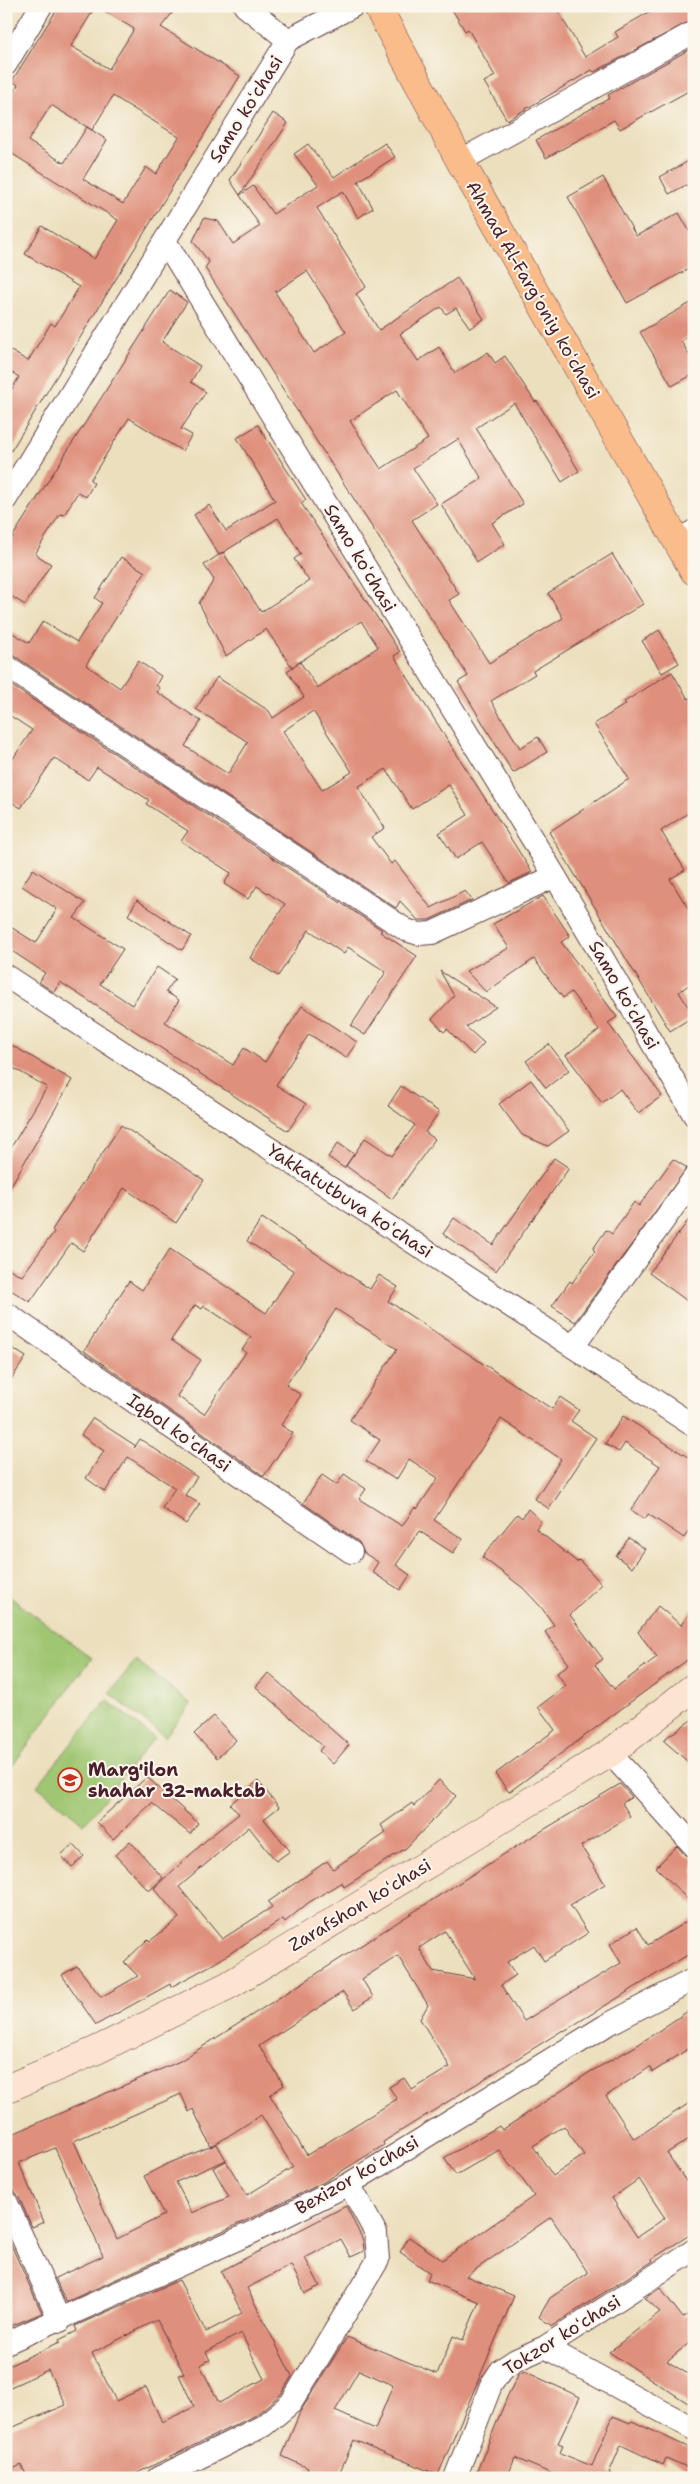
<svg xmlns="http://www.w3.org/2000/svg" width="700" height="2484" viewBox="0 0 700 2484" font-family="'Shantell Sans',sans-serif">
<rect width="100%" height="100%" fill="#fbf7ec"/>
<filter id="ink" filterUnits="userSpaceOnUse"><feTurbulence type="fractalNoise" baseFrequency=".02" numOctaves="2"/><feDisplacementMap in="SourceGraphic" scale="10" xChannelSelector="R" yChannelSelector="G"/><feConvolveMatrix kernelMatrix="1 2 1 2 8 2 1 2 1" color-interpolation-filters="sRGB"/></filter>
<filter id="wash" filterUnits="userSpaceOnUse"><feTurbulence type="fractalNoise" baseFrequency=".0096" numOctaves="4" result="noise"/><feDisplacementMap in="SourceGraphic" scale="20" xChannelSelector="R" yChannelSelector="G"/><feGaussianBlur stdDeviation="1.12" result="paint"/><feColorMatrix in="noise" values="0 0 0 0 0 0 0 0 0 0 0 0 0 0 0 0 0 1.4 0 .05"/><feComposite in="paint" operator="in"/></filter>
<g filter="url(#wash)">
<rect width="100%" height="100%" fill="#ecdfbd"/>
<!-- green -->
<path fill="#9fc672" stroke="#74724e" d="M6,1594l86,64 -79,107 -7,-5z
M136,1660l55,44 -26,33 -56,-44z
M107,1700l47,38 -70,86 -47,-38z"/>
<g id="blocks">
<!-- building -->
<path fill="#df907b" fill-rule="evenodd" d="M59,6h37l-25,40 38,23 25,-40 -37,-23h81l-17,21 79,49 -234,383v-60l13,-22 -13,-8v-21l22,13 23,-38 4,3 24,-39 -54,-33 17,-28 52,33 24,-39 -112,-70v-46l12,-19 -6,-4zM113,96l66,41 -23,37 -10,-7 -23,37 -40,-25 24,-39 -20,-13 -23,36 -36,-22 23,-36 41,25z
M450,6h105l30,51 33,-20 -3,-5 44,-26h35v13l-100,53 -2,-2 -85,50 -23,-38 11,-6 -27,-47 -3,2z
M694,47v41l-74,41 -6,-9 -68,38 -10,-18 74,-42 -2,-3z
M273,113l15,10 -48,72 13,-9 20,28 45,-29 -24,-31 14,-10 26,33 51,-34 10,14 -37,24 15,27 -15,10 -15,-27 -26,17 49,79 -10,7 23,36 78,-52 27,41 -14,9 -14,-20 -10,6 -5,-7 -41,27 18,27 21,-14 16,26 33,-21 7,11 10,-7 30,46 2,-1 42,70 -17,11 -48,-79 -38,25 47,76 -31,19 13,21 -28,18 -36,-58 41,-25 -24,-40 -45,29 24,36 -25,16 47,74 -10,6 40,63 74,-45 -15,-25 64,-39 31,50 -110,67 2,3 -44,27 29,47 18,-11 9,15 -34,21 -55,-91 10,-6 -263,-408 4,-6 -16,-21 11,-23 14,3 15,23 27,-18 -30,-46zM307,271l39,61 -32,21 -39,-61zM397,390l31,49 -47,30 -31,-48z
M694,158v23l-25,13 -9,-17z
M603,177l33,59 43,-23 15,26v27l-67,37 -59,-106z
M170,290l17,12 -25,40 38,24 -9,16 15,10 -25,37 11,6 -10,16 -53,-33 -39,62 4,3 -8,14 -8,-5 -14,23 -4,-1 -25,40 16,10 -26,41 -19,-12v-46z
M694,301v32l-13,8 13,22v11l-22,12 -32,-54z
M258,425l48,75 -5,3 99,149 -6,4 138,216 -23,11 -27,-41 -26,17 -17,-26 29,-18 -19,-30 -37,24 -26,-40 -28,18 27,41 -14,9 20,27 4,-3 36,47 34,-17 7,9 -43,20h-11l-18,-19 -4,7 -383,-253 -7,-2v-24l23,14 14,-22 34,21 25,-39 -7,-5 26,-41 24,15 -59,93 34,23 18,-27 23,15 -5,9 4,3 -3,4 44,29 -16,25 43,28 20,-32 -52,-33 21,-32 52,34 4,7 31,-21 -17,-26 13,-9 18,26 60,-41 -17,-26 -69,46 -26,-38 -40,27 -27,-53 15,-23 -10,-15 19,-13 38,60 48,-31 -15,-22 7,-5 -23,-36 -59,37 -25,-40 15,-10 17,26 49,-31 -38,-62zM313,711l39,61 -30,18 -39,-59z
M659,630l20,33 -17,10 -20,-32z
M672,672l16,27 6,-4v114l-33,22 24,39 -15,9 24,39v63l-15,11 15,24 -24,15 -121,-199 80,-53 -35,-55 32,-20 -2,-2z
M6,682l376,248 -2,2 37,24 -52,79 -14,-9 35,-54 -38,-25 -4,7 -35,-24 -31,46 -28,-18 35,-54 -28,-18 -9,13 -24,-15 7,-11 -50,-32 7,-10 -42,-27 3,-4 -52,-33 -9,13 -34,-22 -33,50 -15,-9v-30l26,-39 -26,-17z
M33,869l52,34 -11,15 49,31 -23,35 32,21 25,-38 18,12 -9,13 13,8 -14,22 68,43 11,-17 21,14 37,-56 55,36 -11,16 -37,-24 -33,51 30,19 -18,27 -228,-149 -6,10 -15,-10 6,-9 -39,-26v-23l30,19 21,-34 -35,-23z
M543,896l27,40 -9,6 56,75 -9,6 54,73 -24,17 -18,-24 -18,14 -36,-48 33,-25 -28,-38 -8,6 -29,-39 -48,33 -20,-21 43,-23 -16,-24z
M137,900l54,36 -9,14 -54,-35z
M440,971l56,36 -30,20 18,16 -11,12 -26,-26 -3,3 -12,-13 22,-23z
M6,1042l66,38 -66,114v-38l41,-69 -41,-23z
M549,1044l20,26 -23,18 -20,-27z
M531,1080l38,51 -21,15 -26,-11 -23,-31z
M401,1086l38,26 -14,20 10,7 -43,60 -46,-33 19,-28 27,18 23,-31 -27,-19z
M121,1125l83,55 -28,43 -52,-35 -41,63 -12,-8 -41,59 -24,-15v-20l16,9 32,-44 -2,-2z
M338,1143l16,11 -10,14 -16,-11z
M554,1158l15,10 -73,103 -53,-37 11,-16 39,27z
M673,1159l14,9 -112,154 -23,-16 18,-25 2,2 23,-32 -2,-2 13,-19 6,4 22,-32 5,4z
M694,1213v93l-45,-33z
M262,1218l108,71 9,-14 19,12 -10,14 164,108 8,-12 19,13 -8,11 25,17 -47,71 -14,-10 26,-40 -60,-40 -67,101 29,19 -10,14 -34,-22 -23,34 14,10 -10,15 -28,-18 6,-10 -14,-9 -5,-11 -56,-39 19,-28 15,10 7,-11 22,15 -7,10 43,27 13,-19 2,2 21,-31 -29,-19 -13,21 -30,-19 14,-21 -30,-20 47,-71 -61,-40 -50,76 15,10 -20,30 12,8 -29,43 -180,-125 45,-70 13,9 28,-41 96,64 28,-42 -47,-30zM195,1305l7,4 2,-3 47,31 -9,13 4,2 -42,62 -27,-18 24,-36 -30,-20z
M6,1344l20,13 -20,30z
M623,1416l71,45v61l-10,16 -36,-24 -3,5 -14,-9 29,-44 -35,-23 -6,9 -14,-8z
M93,1418l43,28 -2,2 6,-9 57,38 -12,18 15,9 -14,20 -24,-16 13,-20 -47,-31 -23,35 -19,-14 18,-27 -23,-16z
M528,1509l13,12 -5,8 41,33 2,-2 23,24 -32,31 33,44 -8,6 19,24 43,-32 -19,-25 20,-26 23,19 13,-18v48l-185,137 -14,-18 60,-44 -17,-23 28,-21 -9,-13 12,-9 -24,-32 9,-7 -13,-18 -18,-19 -41,-31 35,-43 5,4z
M629,1538l16,11 -13,19 -16,-12z
M268,1673l81,72 -16,19 -14,-13 4,-5 -67,-59z
M214,1716l22,24 -19,18 -23,-24z
M694,1718v49l-31,-27z
M147,1777l51,46 -8,11 -38,-31 -39,36 -16,-17z
M439,1780l17,16 -50,52 -62,39 -2,-5 -34,21 -23,19 -2,-3 -68,44 -44,24 -1,-3 -74,41 -34,-50 15,-9 24,31 37,-21 -14,-14 24,-23 2,2 29,-23 -25,-30 58,-53 27,-21 -9,-10 28,-23 21,26 -15,12 26,32 -14,10 -27,-34 -70,60 43,52 50,-32 -4,-5 59,-41 6,8 53,-36 -5,-8 31,-22 2,3z
M620,1784l12,13 -10,6 8,13 -49,30 24,38 -35,21 18,28 -44,28 -10,-16 -27,17 9,13 -15,10 23,36 97,-58 -11,-19 27,-17 11,18 46,-28v34l-130,80 -1,-1 -180,112 1,3 -60,37 -77,38 -181,82 -11,-24 48,-22 -48,-108 -36,15 25,59 -12,5 -14,-32 -5,-5 -7,-2v-55l2,3 172,-75 340,-217zM445,1931l30,48 -42,-8 -14,-23zM398,1956l30,49 -8,14 30,48 -38,23 -8,-12 -15,9 8,12 -90,56 -37,-60 14,-10 -25,-39 84,-54 11,17 19,-12 -11,-18zM181,2094l8,18 4,-3 18,38 50,-32 32,52 -46,28 -21,-34 -13,7 16,29 -37,16 -16,-31 50,-22 -9,-16 -50,20 -23,12 20,39 -47,24 -43,-98z
M130,1841l33,37 -14,13 -34,-36z
M73,1844l11,12 -12,11 -11,-12z
M677,1846l8,9 9,4v47l-38,-39z
M694,2007v38l-41,27 -3,-5 -44,29 28,43 60,-39v36l-27,17 27,40v39l-42,27 1,2 -101,65 -13,-9 11,-19 38,-25 -37,-56 -85,59 48,20 -76,179 -84,-35 -17,38h-33l4,-10 -26,-12 18,-44 47,-75 90,37 16,-38 10,4 16,-38 -52,-22 3,-7 -30,-21 9,-15 33,23 92,-64 -21,-30 -2,1 -12,-17 -43,25 -12,-17 55,-32 3,4 88,-58 46,-26zM564,2126l20,29 -31,21 -20,-30zM639,2179l26,39 -28,19 -25,-39zM359,2370l34,15 -18,44 -40,-18z
M346,2206l17,34 1,11 -13,6 -10,-18 -36,19 15,28 -15,7 -14,-28 -44,23 45,88 -11,18 -25,21 -129,63h-99l-7,-13 -15,7v-42l60,-25 -18,-35 -42,19v-22l54,-25 -1,-2 18,-9 -2,-5 104,-46 27,52 36,-19 -21,-42zM157,2320l27,54 -5,1 15,32 -32,15 -16,-35 -30,14 -24,-48zM241,2333l23,46 -45,24 -19,-38 10,-5 -4,-8z
M6,2234l36,79 -36,15z
M660,2288l23,30 11,-8v29l-27,22 27,17v29l-85,-55 51,-40 -15,-14z
M524,2371l56,26 -22,46 5,2 -3,8 32,13 21,-50 17,7 2,-2 62,29v20l-28,-12 -3,7 -42,-20 -12,28 9,5h-56l-47,-20 -8,20h-33l34,-83 10,-20z"/>
</g>
</g>
<g filter="url(#ink)">
<use href="#blocks" fill-opacity="0" stroke="#623c41" stroke-width="1"/>
<g fill="none" stroke-linecap="round" stroke-linejoin="round">
<!-- minor casing -->
<g stroke="#623c41" stroke-width="24">
<path id="minor" d="M245,6l43,34
M6,64l35,-58
M460,161l234,-129
M165,241l390,635 139,239
M6,499l282,-459 65,-34
M677,541l17,-10
M6,666l400,264 13,4 13,-1 123,-57
M6,976l688,450
M6,1313l345,239
M573,1347l121,-169
M610,1753l84,93
M6,2201l54,120
M6,2343l247,-111 96,-48 256,-158 89,-47
M545,2347l149,82
M158,2478l105,-52 28,-23 87,-143 -2,-27 -27,-49
M455,2478l36,-93 10,-15 15,-10 29,-13 149,-97"/>
</g>
<!-- secondary casing -->
<g stroke="#623c41" stroke-width="29">
<path id="secondary" d="M6,2089l91,-39 132,-65 381,-232 84,-66"/>
</g>
<!-- primary casing -->
<g stroke="#623c41" stroke-width="29">
<path id="primary" d="M377,6l83,155 234,410"/>
</g>
<!-- minor -->
<use href="#minor" stroke="#fff" stroke-width="22"/>
<!-- secondary -->
<use href="#secondary" stroke="#fde4d1" stroke-width="28"/>
<!-- primary -->
<use href="#primary" stroke="#fabc8b" stroke-width="28"/>
</g>
</g>
<!-- icons -->
<defs>
<g id="school-ring" transform="scale(1.25)"><circle r="9.5" fill="#fbf7ec" stroke="#c8321e" stroke-width="1.5"/><path d="M0-5L7-2L0 1L-7-2ZM-4 1L0 2.5L4 1V4Q0 6-4 4Z" fill="#c8321e"/></g>
</defs>
<g fill-rule="evenodd">
<use href="#school-ring" x="70" y="1780"/>
</g>
<g text-anchor="middle" dominant-baseline="central" stroke-width="4" stroke-linejoin="round" paint-order="stroke">
<!-- street labels -->
<g font-size="18" fill="#4a1f2b" stroke="#fbf7ec">
<text transform="translate(246 109) rotate(-58)">Samo koʻchasi</text>
<text transform="translate(533 290) rotate(60)">Ahmad Al-Fargʻoniy koʻchasi</text>
<text transform="translate(360 558) rotate(59)">Samo koʻchasi</text>
<text transform="translate(624 995) rotate(60)">Samo koʻchasi</text>
<text transform="translate(350 1201) rotate(33)">Yakkatutbuva koʻchasi</text>
<text transform="translate(179 1433) rotate(35)">Iqbol koʻchasi</text>
<text transform="translate(360 1905) rotate(-31)">Zarafshon koʻchasi</text>
<text transform="translate(357 2175) rotate(-30)">Bexizor koʻchasi</text>
<text transform="translate(562 2335) rotate(-32)">Tokzor koʻchasi</text>
</g>
<!-- poi labels -->
<g font-size="18" font-weight="bold" fill="#4a1f2b" stroke="#fbf7ec" text-anchor="start">
<text x="88" y="1770">Marg'ilon<tspan x="88" dy="21">shahar 32-maktab</tspan></text>
</g>
</g>
<!-- margin -->
<rect width="700" height="2484" fill="none" stroke="#fbf7ec" stroke-width="25"/>
</svg>
